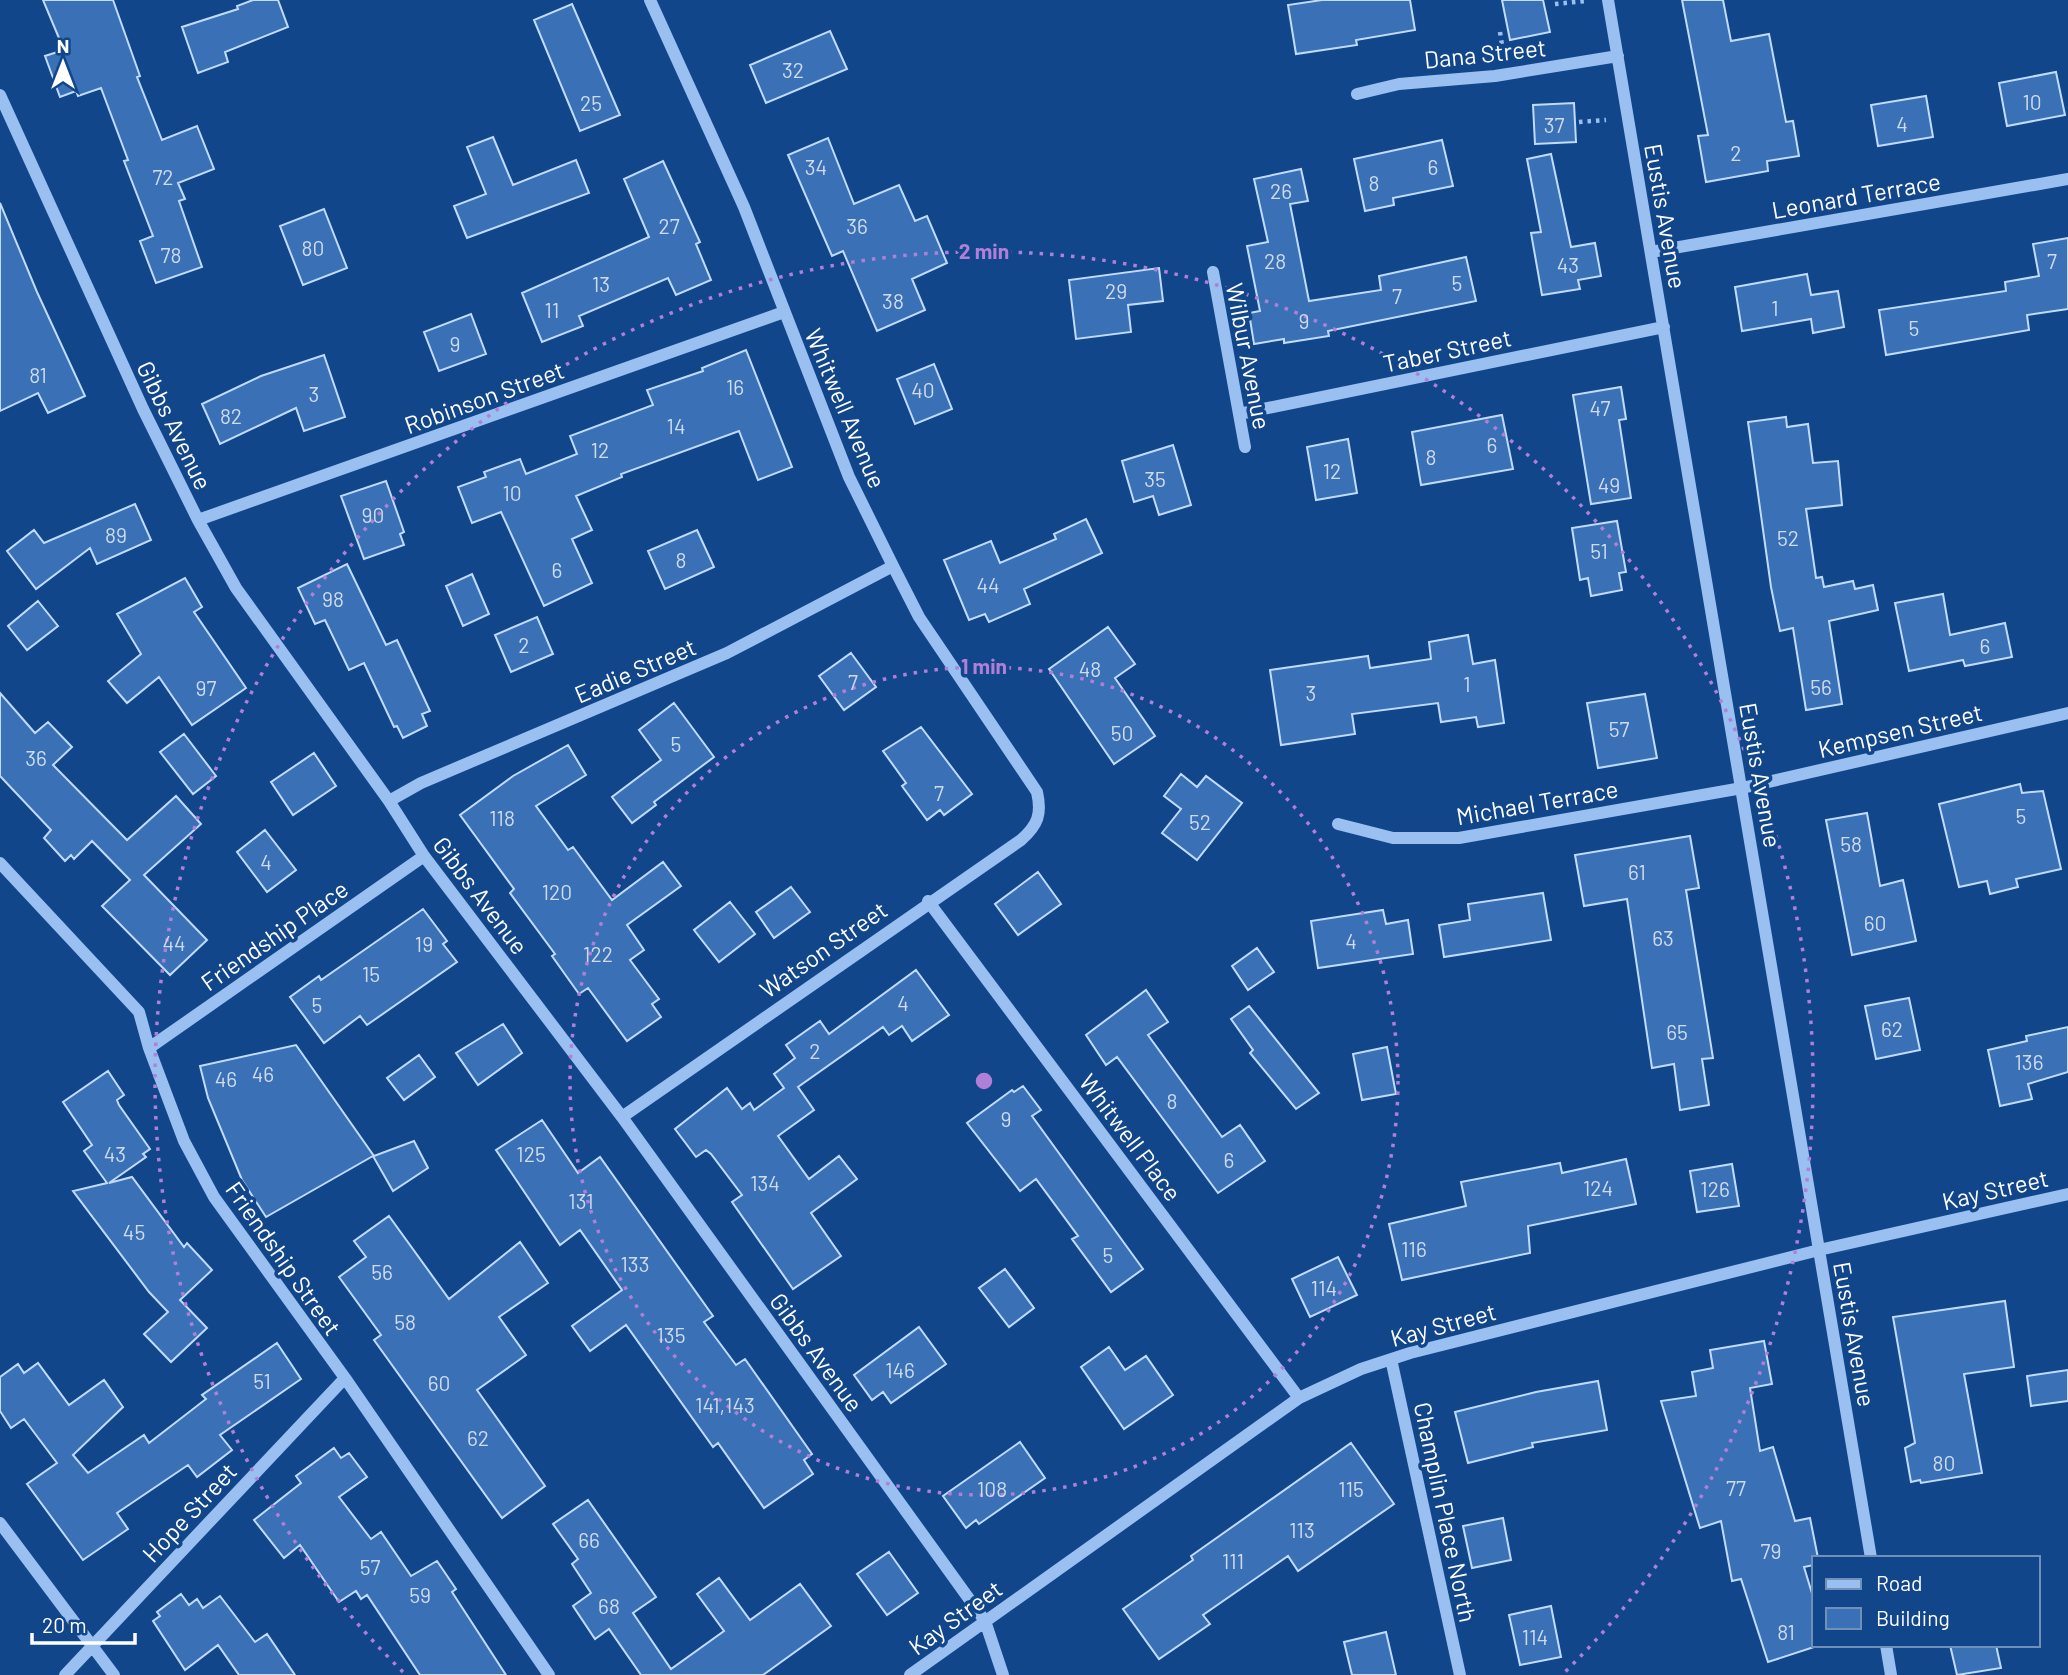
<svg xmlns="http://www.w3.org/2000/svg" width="2068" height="1675" viewBox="0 0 2068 1675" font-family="Barlow,sans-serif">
<rect width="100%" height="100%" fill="#12468b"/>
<!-- building -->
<path fill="#3a70b5" stroke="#c0dbfc" stroke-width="2" d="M43,0h70l27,76 -3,1 25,63 35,-14 17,43 -36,14 7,16 -6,2 23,66 -46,16 -16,-42 13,-5 -29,-75 4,-1 -27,-72 -23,8 -2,-5 -16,6 -15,-41 19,-6z
M253,0h25l10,27 -63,25 3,10 -30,11 -16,-46 56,-18 -1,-3z
M1322,0h88l5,30 -59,10 1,5 -61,9 -8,-49z
M1502,0h41l7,32 -40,8z
M1682,0h41l8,41 38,-7 17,88 7,-1 6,35 -32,5 1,10 -62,11 -8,-46 10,-1z
M572,4l48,111 -40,16 -46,-111z
M830,31l17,38 -81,34 -16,-38z
M2056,72l9,43 -58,11 -8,-43z
M1926,96l7,41 -55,9 -7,-41z
M1574,103l2,39 -41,2 -2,-39z
M493,137l20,48 63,-25 13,33 -122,45 -13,-32 32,-12 -19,-47z
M828,138l26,66 45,-19 16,36 12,-5 20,47 -35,16 13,31 -48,21 -34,-80 -11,5 -44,-101z
M1442,140l11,46 -60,12 1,7 -29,6 -11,-52z
M1551,154l20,93 24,-4 6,33 -23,4 2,9 -38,6 -11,-62 10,-1 -14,-73z
M663,161l37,81 -4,2 15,36 -35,15 -8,-17 -89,38 4,10 -41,16 -20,-49 127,-56 -25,-58z
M1301,169l7,32 -18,3 19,97 72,-11 -2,-14 87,-19 10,44 -148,30 1,5 -45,7v-4l-30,5 -5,-31 11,-2 -13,-65 21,-4 -14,-63z
M0,203l37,89 48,104 -37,17 -10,-20 -38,18z
M324,209l23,59 -44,17 -23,-59z
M2068,238v71l-41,6 2,15 -143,25 -7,-45 127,-19 -1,-9 34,-6 -6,-32z
M1159,268l4,33 -35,4 3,27 -55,7 -7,-59z
M1807,274l4,21 27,-4 6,36 -31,6 -2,-14 -69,12 -7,-44z
M471,314l15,40 -47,17 -15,-39z
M746,350l46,117 -34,13 -19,-49 -118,43 1,3 -46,19 16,34 -20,9 20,44 -48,23 -43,-94 -29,11 -14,-36 28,-10 -2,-5 36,-13 6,15 51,-20 -7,-18 83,-31 -6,-15 56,-19 -1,-3z
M324,355l21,62 -41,14 -8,-23 -76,36 -18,-40 59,-28z
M934,364l18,45 -37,15 -18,-45z
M1621,387l5,32 -7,1 12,78 -40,6 -18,-109z
M1502,415l11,54 -92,16 -9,-53z
M1786,417l1,10 21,-3 5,39 25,-2 4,44 -36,4 10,69 6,-1 2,10 29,-6 2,8 18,-4 5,25 -49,11 13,83 -36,6 -13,-82 -13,3 -9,-44 -23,-165z
M1348,439l9,54 -41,7 -9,-53z
M1173,445l18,60 -32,10 -6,-19 -19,6 -12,-41z
M386,481l18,51 -4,2 4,11 -40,14 -23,-63z
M135,504l16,36 -54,24 -7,-16 -54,41 -29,-38 27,-21 10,13z
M1086,519l16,34 -78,36 6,15 -41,18 -4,-8 -16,6 -25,-60 47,-19 9,22 56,-24 -2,-5z
M1617,521l9,51 -7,1 3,17 -31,6 -3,-18 -8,2 -8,-52z
M697,530l17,37 -49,22 -17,-38z
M347,564l39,81 11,-5 33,71 -8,3 5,12 -24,12 -6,-12 -3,1 -30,-64 -15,7 -24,-50 -10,4 -17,-36z
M472,574l17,40 -26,12 -17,-40z
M185,578l17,29 -8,5 52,76 -54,37 -33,-48 -32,26 -19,-22 33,-27 -24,-40z
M1943,594l7,41 55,-12 7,34 -47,9 -2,-6 -54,11 -14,-68z
M38,601l20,25 -31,24 -19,-24z
M537,617l16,37 -42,18 -16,-37z
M1108,627l27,37 -20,14 40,58 -41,28 -65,-95z
M1468,635l5,29 22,-4 9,63 -26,4 -2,-10 -35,5 -3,-19 -86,11 3,20 -74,11 -11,-75 98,-14 2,12 61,-9 -2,-17z
M851,653l25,34 -32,23 -25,-34z
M0,693l35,40 13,-11 24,25 -19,18 74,75 49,-44 25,28 -57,51 63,65 -37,35 -68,-69 28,-26 -38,-39 -18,18 -3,-4 -6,6 -21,-23 7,-8 -51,-54z
M1645,694l12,64 -59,10 -11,-65z
M674,703l40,54 -60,45 2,3 -24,18 -20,-26 49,-37 -22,-30z
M921,727l51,67 -28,21 -4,-5 -13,10 -25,-34 4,-3 -23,-32z
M184,734l32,42 -23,18 -33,-42z
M568,745l18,30 -50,31 32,44 5,-3 39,53 51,-38 18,24 -54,39 17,25 -14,10 29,39 -7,5 9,13 -34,24 -39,-53 -9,6 -27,-38 3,-2 -45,-61 4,-4 -54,-74 53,-39z
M314,753l22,33 -43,29 -22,-33z
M1181,774l16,13 9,-11 36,27 -45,57 -35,-27 19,-24 -17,-13z
M2020,784l2,9 21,-2 18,78 -45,10 2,8 -28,7 -3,-13 -28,6 -20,-83z
M1867,813l13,73 23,-6 13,61 -64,14 -26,-135z
M265,830l31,40 -29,22 -30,-40z
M1690,836l9,52 -13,2 27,168 -11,1 7,46 -29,5 -6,-46 -22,4 -25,-169 -43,7 -9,-51z
M1038,872l23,32 -43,31 -23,-31z
M791,887l19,25 -36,26 -18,-26z
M1543,893l8,47 -107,17 -5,-32 31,-5 -2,-16z
M730,902l25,32 -36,28 -25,-32z
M423,909l24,32 -4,3 14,18 -90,63 -7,-9 -36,27 -34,-46 29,-21 2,4z
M1383,910l3,14 22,-4 5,34 -95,14 -7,-47z
M1257,948l17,24 -26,18 -16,-24z
M916,970l33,45 -37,26 -10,-15 -13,9 -6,-8 -85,60 16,23 -36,26 31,43 30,-23 18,23 -46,34 30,43 -48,33 -61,-87 10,-7 -31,-41 -5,-4 -10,7 -21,-28 52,-41 15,21 8,-6 4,7 30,-22 -10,-14 21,-16 -9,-13 34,-24 9,13z
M1146,990l22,32 -20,13 74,102 18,-12 25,36 -47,32 -101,-136 -11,8 -20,-30z
M1909,998l11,52 -44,9 -11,-53z
M1249,1006l70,87 -23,16 -46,-56 3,-3 -22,-31z
M503,1024l19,29 -44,32 -22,-32z
M2068,1027v45l-40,12 4,15 -32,7 -12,-56 39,-9 -1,-5z
M296,1045l78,111 40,-15 14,27 -35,23 -20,-35 -107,61 -24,-37 -34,-82 -8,-32z
M1387,1047l9,47 -34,6 -9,-46z
M419,1055l16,22 -31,23 -17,-22z
M108,1071l16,24 -7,5 2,5 31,44 -7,5 3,3 -37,26 23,-6 52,70 3,-4 25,27 -32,30 27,28 -36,34 -27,-28 24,-22 -19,-20 -76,-101 34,-8 -23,-32 8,-6 -29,-43z
M1023,1086l18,24 -9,6 111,153 -32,23 -39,-53 6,-3 -42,-57 -16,12 -53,-68 45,-33 2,2z
M542,1120l36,53 22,-16 113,159 -9,6 32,43 9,-6 67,95 -8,6 9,14 -49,34 -46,-65 -5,4 -87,-122 -36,26 -18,-25 50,-36 -42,-60 -20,15 -64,-95z
M1626,1159l10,45 -108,22 2,27 -128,27 -13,-56 77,-18 -5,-24 99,-19 2,10z
M1732,1164l7,42 -42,6 -7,-41z
M389,1216l60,83 71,-57 28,41 -49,34 27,38 -49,35 68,96 -43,32 -128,-178 7,-5 -42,-58 27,-20 -12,-16z
M1338,1257l19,38 -47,22 -18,-38z
M1005,1269l29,39 -25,19 -30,-39z
M2005,1301l9,66 -50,7 18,99 -61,10 -1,-3 -9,2 -6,-34 10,-5 -22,-126z
M919,1327l27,37 -55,39 -8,-11 -11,8 -18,-25z
M1764,1341l8,43 -22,4 10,63 13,-4 22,74 15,-3 8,40h-4v7l-10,2 10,33v47l-46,15 -27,-83 -9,2 -11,-60 -21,7 -39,-127 35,-5 -4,-24 21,-4 -3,-18z
M277,1343l24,36 -81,56 12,15 -35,27 -9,-12 -71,48 11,16 -45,31 -56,-76 30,-21 -33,-44 -13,9 -11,-17v-34l18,-13 6,9 14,-10 31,42 35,-25 19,27 -50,48 15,18 56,-38 5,8 57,-44 -4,-4z
M1109,1347l16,23 21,-14 27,39 -49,34 -43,-62z
M2068,1370v31l-37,5 -4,-30z
M1598,1381l9,49 -75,13 1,4 -65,16 -13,-51 81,-20z
M1020,1442l25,36 -66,46 -3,-4 -10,8 -23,-32z
M1351,1443l43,61 -96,67 -10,-15 -85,59 7,9 -51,35 -36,-50 70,-49 -2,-4z
M334,1448l7,10 8,-5 18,24 -28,20 32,42 10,-7 30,44 26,-15 19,28 -4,3 54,83h-86l-53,-80 -6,4 -5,-8 -17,11 -39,-57 -16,13 -30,-38 47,-37 -5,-7z
M588,1500l68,97 -23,16 38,56 53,-38 -27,-37 22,-16 31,42 50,-36 31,42 -68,49h-122l-32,-46 -14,10 -22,-33 18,-13 -19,-29 6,-5 -25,-35z
M1503,1518l8,42 -39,8 -9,-42z
M889,1552l29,41 -31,22 -30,-41z
M181,1594l8,11 8,-6 6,9 17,-12 35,46 12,-8 28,41h-56l-21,-30 -33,25 -32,-49 7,-5 -3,-4z
M1551,1606l10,51 -41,8 -11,-50z
M1386,1632l10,43h-44l-8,-33z
M1950,1645h46l5,23 -44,7z"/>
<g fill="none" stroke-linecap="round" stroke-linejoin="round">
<!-- path -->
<path stroke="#99c0f1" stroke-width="4.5" stroke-dasharray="3.5 5" stroke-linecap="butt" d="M1555,4l31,-3
M1500,32l3,20
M1579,122l27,-2"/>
<!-- minor -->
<path stroke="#99c0f1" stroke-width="12" d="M1608,0l263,1558
M1357,94l42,-10 96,-8 123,-20
M0,95l143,314 55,111 38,68 153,213 35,55 198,261 363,504 18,54
M1651,252l417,-73
M1213,272l32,175
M1239,414l425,-87
M198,520l586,-208
M389,801l32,-18 306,-130 166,-87
M1338,824l55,14h66l283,-50 326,-75
M0,863l139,149 10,36 35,93 30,56 131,181 204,297
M928,901l371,497
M149,1048l275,-192
M622,1117l399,-277c17,-15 21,-26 16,-48l-118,-175 -26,-51 -44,-89 -105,-270 -94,-207
M1391,1359l69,316
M0,1523l114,152
M1886,1645l5,30
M65,1675l280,-297
M910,1675l389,-277 62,-29 49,-16 409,-103 249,-56"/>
</g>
<!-- distance rings -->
<g fill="none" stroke="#b080d9" stroke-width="3.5" stroke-dasharray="3.5 7">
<circle cx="984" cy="1081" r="414"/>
<path d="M403 1672A829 829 0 1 1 1565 1672"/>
</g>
<g text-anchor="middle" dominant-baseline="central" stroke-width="7" stroke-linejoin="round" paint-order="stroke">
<!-- number labels -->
<g font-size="21" fill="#cedbec">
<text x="793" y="69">32</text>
<text x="2032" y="101">10</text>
<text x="591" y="102">25</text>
<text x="1902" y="123">4</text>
<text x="1554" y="124">37</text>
<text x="1736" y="152">2</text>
<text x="816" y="166">34</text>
<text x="1433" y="166">6</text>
<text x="163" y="176">72</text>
<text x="1374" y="182">8</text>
<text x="1281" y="190">26</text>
<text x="669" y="225">27</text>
<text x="857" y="225">36</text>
<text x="313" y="247">80</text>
<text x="171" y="254">78</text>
<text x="1275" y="260">28</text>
<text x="2052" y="260">7</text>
<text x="1568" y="264">43</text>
<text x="1457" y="282">5</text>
<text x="601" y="283">13</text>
<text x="1116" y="290">29</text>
<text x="1397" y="295">7</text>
<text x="893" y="300">38</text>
<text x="1775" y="307">1</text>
<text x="552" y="309">11</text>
<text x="1304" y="320">9</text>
<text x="1914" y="327">5</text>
<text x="455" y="343">9</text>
<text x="38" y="374">81</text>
<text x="735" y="386">16</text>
<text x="923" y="389">40</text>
<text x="314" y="393">3</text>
<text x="1600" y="407">47</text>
<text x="231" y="415">82</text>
<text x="676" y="425">14</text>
<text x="1492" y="444">6</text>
<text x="600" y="449">12</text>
<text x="1431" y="456">8</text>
<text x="1332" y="470">12</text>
<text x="1155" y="478">35</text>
<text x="1609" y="484">49</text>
<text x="512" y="492">10</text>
<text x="373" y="514">90</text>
<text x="116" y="534">89</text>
<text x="1788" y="537">52</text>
<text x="1599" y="550">51</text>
<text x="681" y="559">8</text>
<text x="557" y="569">6</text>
<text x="988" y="584">44</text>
<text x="333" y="598">98</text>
<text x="524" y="644">2</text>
<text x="1985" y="645">6</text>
<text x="1090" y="668">48</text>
<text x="853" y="681">7</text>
<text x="1467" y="683">1</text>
<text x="1821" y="686">56</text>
<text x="206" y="687">97</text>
<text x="1311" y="692">3</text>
<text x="1619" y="728">57</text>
<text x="1122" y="732">50</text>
<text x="676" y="743">5</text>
<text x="36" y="757">36</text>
<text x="939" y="792">7</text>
<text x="2021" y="815">5</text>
<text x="502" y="817">118</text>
<text x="1200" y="821">52</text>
<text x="1851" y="843">58</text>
<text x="266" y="861">4</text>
<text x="1637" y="871">61</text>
<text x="557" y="891">120</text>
<text x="1875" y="922">60</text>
<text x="1663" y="937">63</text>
<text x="1351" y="940">4</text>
<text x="174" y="942">44</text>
<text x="424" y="943">19</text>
<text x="598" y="953">122</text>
<text x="371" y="973">15</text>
<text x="903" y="1002">4</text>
<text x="317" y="1004">5</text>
<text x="1892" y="1028">62</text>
<text x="1677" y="1031">65</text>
<text x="815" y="1050">2</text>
<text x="2029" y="1061">136</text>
<text x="263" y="1073">46</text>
<text x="226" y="1078">46</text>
<text x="1172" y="1100">8</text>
<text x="1006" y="1118">9</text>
<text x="115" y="1153">43</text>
<text x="531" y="1153">125</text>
<text x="1229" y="1159">6</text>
<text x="765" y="1182">134</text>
<text x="1598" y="1187">124</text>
<text x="1715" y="1188">126</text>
<text x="581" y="1200">131</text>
<text x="134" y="1231">45</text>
<text x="1414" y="1248">116</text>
<text x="1108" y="1254">5</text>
<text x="635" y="1263">133</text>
<text x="382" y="1271">56</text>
<text x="1324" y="1287">114</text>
<text x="405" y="1321">58</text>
<text x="671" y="1334">135</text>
<text x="900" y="1369">146</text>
<text x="262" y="1380">51</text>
<text x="439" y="1382">60</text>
<text x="725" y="1404">141,143</text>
<text x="478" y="1437">62</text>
<text x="1944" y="1462">80</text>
<text x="1736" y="1487">77</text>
<text x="992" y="1488">108</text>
<text x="1351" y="1488">115</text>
<text x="1302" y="1529">113</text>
<text x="589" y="1539">66</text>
<text x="1771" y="1550">79</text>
<text x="1233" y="1560">111</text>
<text x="370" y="1566">57</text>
<text x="420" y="1594">59</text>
<text x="609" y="1605">68</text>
<text x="1786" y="1631">81</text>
<text x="1535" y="1636">114</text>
</g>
<!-- street labels -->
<g font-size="24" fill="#fff" stroke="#12468b">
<text transform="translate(1485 53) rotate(-6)">Dana Street</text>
<text transform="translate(1856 195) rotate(-10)">Leonard Terrace</text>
<text transform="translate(1666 216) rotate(80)">Eustis Avenue</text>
<text transform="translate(1447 350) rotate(-12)">Taber Street</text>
<text transform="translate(1249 356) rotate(79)">Wilbur Avenue</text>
<text transform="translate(484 397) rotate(-20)">Robinson Street</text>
<text transform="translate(846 408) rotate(67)">Whitwell Avenue</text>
<text transform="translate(175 425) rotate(64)">Gibbs Avenue</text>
<text transform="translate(635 670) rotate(-23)">Eadie Street</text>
<text transform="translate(1900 730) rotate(-13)">Kempsen Street</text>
<text transform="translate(1761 775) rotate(80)">Eustis Avenue</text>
<text transform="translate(1537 802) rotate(-10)">Michael Terrace</text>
<text transform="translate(481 895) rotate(53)">Gibbs Avenue</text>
<text transform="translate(274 935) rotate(-35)">Friendship Place</text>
<text transform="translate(823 949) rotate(-35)">Watson Street</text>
<text transform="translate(1131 1137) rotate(53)">Whitwell Place</text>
<text transform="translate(1995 1189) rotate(-13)">Kay Street</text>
<text transform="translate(284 1258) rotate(55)">Friendship Street</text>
<text transform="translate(1443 1324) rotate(-15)">Kay Street</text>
<text transform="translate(1855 1334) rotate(80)">Eustis Avenue</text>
<text transform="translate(817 1352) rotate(54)">Gibbs Avenue</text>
<text transform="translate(189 1512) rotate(-47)">Hope Street</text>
<text transform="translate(1446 1512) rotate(78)">Champlin Place North</text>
<text transform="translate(955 1617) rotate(-36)">Kay Street</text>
</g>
</g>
<circle cx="984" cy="1081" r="10" fill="#b080d9" stroke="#12468b" stroke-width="3.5"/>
<g font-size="21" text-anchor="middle" font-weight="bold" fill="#b080d9" stroke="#12468b" stroke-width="7" stroke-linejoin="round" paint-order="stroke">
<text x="984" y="259">2 min</text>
<text x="984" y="674">1 min</text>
</g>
<!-- legend -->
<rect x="1812" y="1556" width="228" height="91" fill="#12468b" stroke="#7190b9" stroke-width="2"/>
<rect x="1826" y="1579" width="35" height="10" fill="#99c0f1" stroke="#7190b9" stroke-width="2"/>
<text x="1876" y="1591" font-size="21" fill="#ffffff">Road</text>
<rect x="1826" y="1608" width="35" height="21" fill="#3a70b5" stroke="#7190b9" stroke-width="2"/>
<text x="1876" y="1626" font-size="21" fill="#ffffff">Building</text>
<!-- north arrow -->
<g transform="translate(63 63)" stroke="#12468b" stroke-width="5" paint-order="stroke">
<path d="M0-5L12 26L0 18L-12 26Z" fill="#ffffff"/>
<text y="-10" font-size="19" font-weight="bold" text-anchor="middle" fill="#ffffff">N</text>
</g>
<!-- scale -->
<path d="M32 1633v10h103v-10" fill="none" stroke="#ffffff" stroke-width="3.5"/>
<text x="42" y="1633" font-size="21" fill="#ffffff" stroke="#12468b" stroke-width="5" paint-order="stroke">20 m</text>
</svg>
